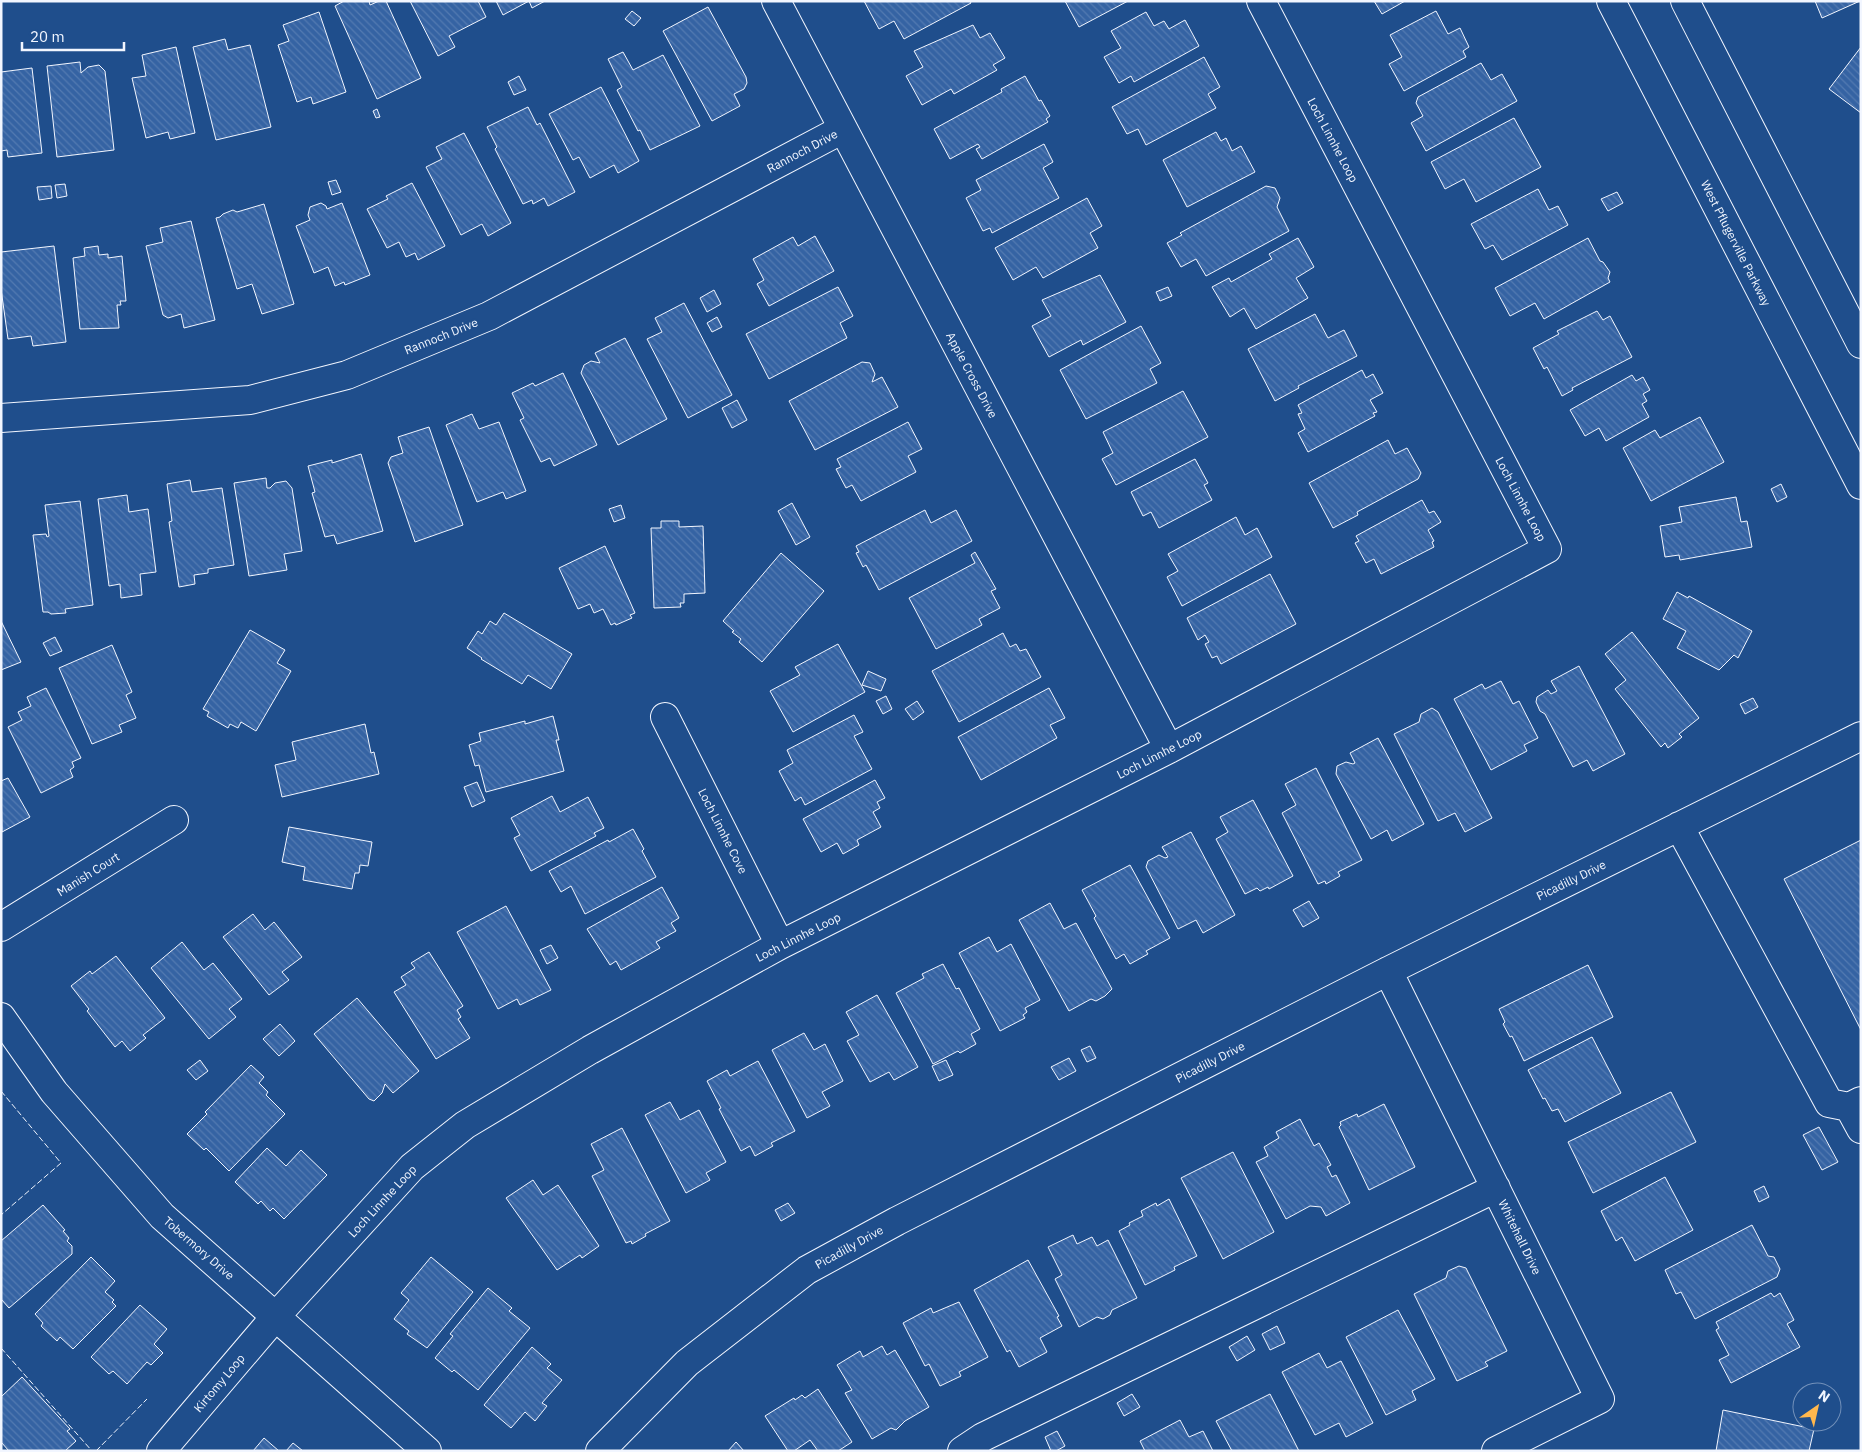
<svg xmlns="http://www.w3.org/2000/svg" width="1862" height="1452" viewBox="0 0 1862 1452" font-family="'IBM Plex Sans',sans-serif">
<defs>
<pattern id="building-back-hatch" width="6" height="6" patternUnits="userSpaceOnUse" patternTransform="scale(1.25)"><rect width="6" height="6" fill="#3563a3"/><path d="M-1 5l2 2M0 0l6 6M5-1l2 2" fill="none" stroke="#537ab1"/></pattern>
</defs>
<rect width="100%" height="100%" fill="#1f4e8c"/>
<!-- building -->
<path fill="url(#building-back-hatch)" stroke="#f2f6ff" d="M344,1h25l1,4 9,-4h7l35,77 -44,21 -42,-93z
M410,1h68l8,16 -37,19 6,11 -17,9z
M496,1h49l-13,7 -3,-7 -26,14z
M864,1h106l1,2 -67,36 -10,-18 -15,8z
M1065,1h63l-49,26z
M1374,1h31l-23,13z
M1815,1h45l-38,17z
M708,7l38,70 1,6 -3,6 -10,5 6,12 -28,15 -49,-90z
M632,11l9,7 -7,8 -9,-7z
M1436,11l12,23 12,-6 9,19 -6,4 3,6 -62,34 -15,-27 13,-7 -12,-22z
M319,12l27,80 -33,12 -2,-7 -14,5 -19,-57 11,-4 -6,-16z
M1146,12l8,14 10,-5 5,8 16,-9 14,26 -65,36 -3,-6 -12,7 -15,-26 17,-9 -10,-17z
M973,25l7,13 10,-5 15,25 -12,7 4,5 -43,24 -3,-5 -29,16 -16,-29 17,-9 -9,-16z
M225,39l3,11 22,-5 21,82 -55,13 -23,-93z
M176,47l19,86 -25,6 -2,-7 -22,6 -14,-60 14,-2 -4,-21z
M1861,47v66l-32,-24z
M623,52l10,18 30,-15 37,71 -50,24 -10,-20 -2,1 -21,-41 5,-3 -14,-28z
M1204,57l16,30 -12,7 8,14 -70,37 -8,-16 -11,5 -15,-27z
M80,62l1,11 7,-6 11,-2 6,6 9,79 -57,7 -10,-91z
M1481,63l10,17 11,-6 15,27 -91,50 -15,-28 12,-7 -7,-13 2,-6z
M32,68l10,85 -34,4 -1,-7 -6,1v-79z
M519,76l7,14 -12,5 -6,-13z
M1025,76l14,25 2,-1 9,16 -4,3 2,3 -66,37 -6,-10 4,-2 -2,-3 -28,15 -16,-30 68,-37 -1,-3z
M601,87l38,74 -21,12 -4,-8 -24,13 -11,-21 -6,3 -24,-46z
M528,107l9,18 3,-2 35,69 -27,14 -4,-8 -11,6 -1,-4 -9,4 -28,-55 2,-2 -10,-20z
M377,109l3,8 -4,1 -3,-7z
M1514,118l27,49 -65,35 -12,-23 -19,10 -14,-27z
M1216,132l5,9 5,-3 6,13 9,-5 14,26 -68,35 -24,-47z
M464,133l47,90 -23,13 -6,-12 -21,11 -35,-68 16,-8 -6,-12z
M1044,144l9,18 -10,6 16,30 -67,35 -2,-5 -7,3 -17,-33 15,-8 -5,-10z
M336,180l5,12 -9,3 -4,-13z
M412,183l33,63 -27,14 -3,-7 -9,4 -7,-15 -12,6 -20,-39 21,-10 -2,-3z
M65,184l2,12 -10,2 -2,-13z
M51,186l1,12 -13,2 -2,-13z
M1266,186l9,2 5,10 -3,9 12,24 -83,45 -10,-17 -15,8 -14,-24 15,-8 -2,-2z
M1538,189l11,21 9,-4 10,19 -66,35 -9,-15 -8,4 -14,-25z
M1617,192l6,11 -15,8 -7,-12z
M1087,198l15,28 -12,7 8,15 -55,30 -7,-11 -23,13 -18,-32z
M321,203l5,3 1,3 15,-6 28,72 -25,10 -1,-3 -9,4 -7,-19 -14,6 -18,-47 14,-6 -2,-5 2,-8z
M264,204l30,100 -32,10 -10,-30 -15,5 -21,-71 4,-1 3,-3 10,-4 4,2z
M191,221l24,99 -31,8 -3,-14 -13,4 -5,-3 -17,-69 17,-4 -3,-14z
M815,236l19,35 -65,35 -12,-22 7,-4 -11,-21 40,-22 5,9z
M1298,238l16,29 -18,11 12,20 -52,31 -12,-21 -14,9 -18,-30 17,-9 2,4 41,-23 -3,-5z
M1588,238l12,23 3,1 7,10 -2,6 2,4 -66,37 -9,-16 -25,13 -15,-28z
M54,246l12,96 -33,4 -2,-10 -23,3 -7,-50v-37z
M98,246l1,9 9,-1v4l14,-2 4,45h-6l1,4h-4l2,23 -39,1 -7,-71 12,-2 -1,-8z
M1100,275l26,47 -43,23 -2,-5 -32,17 -17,-31 19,-10 -9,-16z
M838,287l15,29 -13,7 7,15 -78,41 -23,-45z
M1168,287l4,9 -12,5 -4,-9z
M714,290l7,14 -14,8 -7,-14z
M684,303l48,92 -44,23 -41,-79 15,-7 -7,-14z
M1597,311l6,9 7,-4 22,41 -60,31 1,2 -11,6 -15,-29 -3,2 -11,-21 26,-14 -2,-3z
M1315,314l13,24 16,-8 13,26 -59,30 1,2 -24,13 -27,-52z
M717,317l5,10 -10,5 -5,-9z
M1141,326l20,37 -11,6 7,14 -71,36 -26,-49z
M625,338l42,81 -49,26 -37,-72 3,-8 7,-4 9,2 -5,-10z
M862,362l8,1 5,11 -3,8 10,-5 16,30 -83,43 -26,-49z
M1362,370l4,8 7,-4 10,19 -13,7 7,12 -4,1 2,3 -67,36 -10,-19 7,-4 -7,-15 4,-1 -4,-8z
M563,373l34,72 -43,21 -4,-8 -9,4 -21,-42 4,-2 -12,-25 21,-10 2,3z
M1632,375l4,6 7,-4 7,13 -7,4 4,7 -5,3 7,13 -43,24 -7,-13 -14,8 -15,-26z
M1183,391l25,46 -92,48 -14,-26 11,-6 -10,-21z
M737,400l10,20 -15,8 -10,-20z
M472,414l7,15 20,-7 27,69 -20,8 -3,-7 -26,10 -31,-77z
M1700,417l24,45 -73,39 -28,-53 32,-18 5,8z
M908,422l14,27 -14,7 8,16 -55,29 -9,-16 -6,3 -10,-19 5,-2 -4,-8z
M429,427l34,98 -48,17 -27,-79 3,-6 12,-4 -5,-16z
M1388,440l7,14 12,-6 14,25 -3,6 -61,33 1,3 -25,13 -24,-45z
M361,454l22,77 -46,13 -3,-9 -9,2 -13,-44 3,-1 -7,-26 24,-6v3z
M1195,459l13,24 -4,2 8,15 -53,28 -8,-16 -8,4 -12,-24z
M266,478l1,10h3l5,-5 11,-2 6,7 10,63 -18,3 3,16 -38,6 -15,-93z
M190,480l2,12 30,-4 12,77 -26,4v4l-14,2 1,9 -16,3 -10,-65 3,-1 -5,-37z
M1781,484l6,13 -10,5 -6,-13z
M127,495l2,17 19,-3 8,63 -16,2 2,21 -21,3 -1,-14 -11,2 -11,-87z
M1736,497l5,25 6,-1 5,26 -72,13 -1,-5 -14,2 -5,-31 22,-4 -3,-15z
M1422,500l7,13 5,-2 7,11 -13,8 6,11 -2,1 2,5 -53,27 -7,-15 -8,4 -11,-20 4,-2 -3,-5z
M80,501l13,104 -28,4 1,4 -15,1 -3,-2h-5l-10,-77 13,-1 1,3 2,-1 -4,-31z
M792,503l18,34 -14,8 -18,-34z
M621,505l4,13 -11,4 -5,-13z
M925,510l6,13 25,-13 16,31 -93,49 -13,-25 -3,2 -7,-14 3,-1 -3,-6z
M1236,517l9,18 12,-7 15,29 -90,49 -15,-29 11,-6 -10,-17z
M661,521h18v6l24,-1 2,67 -21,1v9h-4l1,4 -27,1 -3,-80h10z
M605,546l30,67 -5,2 2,3 -16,7 -1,-2 -4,2 -8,-16 -9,4 -4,-9 -12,5 -19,-41z
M975,552l21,37 -5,2 9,17 -21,11 3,6 -46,24 -27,-51 66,-35 -4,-8z
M781,553l43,38 -62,71 -23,-20 2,-3 -9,-7 2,-1 -11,-10z
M1270,574l26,50 -75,40 -4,-8 -5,2 -7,-14 4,-2 -4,-7 -7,5 -11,-22z
M1677,592l11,6 1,-2 63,35 -14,27 -4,-3 -15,15 -42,-22 9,-17 -23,-12z
M504,613l68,41 -21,35 -23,-14 -6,9 -41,-25 1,-1 -15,-10 11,-17 4,3 8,-13 6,4z
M1,621l20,41 -20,8z
M250,630l35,20 -8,13 14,8 -35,60 -15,-9 -3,6 -8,-4 -2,4 -21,-12 2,-4 -6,-3z
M1632,632l67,86 -20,16 3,3 -14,11 -3,-5 -4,4 -46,-58 11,-9 -21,-26z
M1003,633l7,14 6,-3 4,7 6,-2 15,28 -82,45 -27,-51z
M55,637l7,14 -12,5 -7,-13z
M838,644l27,48 -72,40 -23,-41 30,-16 -5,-8z
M112,645l20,47 -6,3 10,23 -17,7 3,7 -30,12 -33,-76z
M1579,666l46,88 -32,17 -6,-11 -14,7 -28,-53 -5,-3 -4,-9 1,-5 11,-7 3,4 6,-3 -6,-10z
M868,671l18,8 -5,12 -19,-6z
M1501,681l12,23 6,-3 19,37 -14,7 3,6 -36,19 -37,-71 28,-15 3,5z
M46,688l35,70 -9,4 2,5 -4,3 3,7 -32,16 -33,-66 14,-7 -4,-8 13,-6 -4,-9z
M1049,688l16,30 -15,7 7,13 -76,42 -23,-43z
M886,696l6,13 -9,5 -7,-13z
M1753,698l5,9 -13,7 -5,-10z
M917,701l7,11 -11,8 -8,-11z
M1432,708l6,4 54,106 -27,14 -10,-19 -17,8 -44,-87 25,-12 2,-8z
M854,715l9,17 -9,4 18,33 -67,36 -4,-8 -6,4 -16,-30 14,-8 -6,-13z
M553,716l6,24h-3l8,31 -78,21 -7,-27 -4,1 -6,-21 12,-4 -2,-8 46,-12v3z
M365,724l6,29 3,-1 5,22 -97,23 -7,-32 21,-5 -4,-18z
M1378,738l46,86 -32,17 -5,-11 -16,9 -35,-65 1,-8 9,-4 7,2 2,-1 -5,-10z
M1316,768l46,92 -24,12 2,4 -14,8 -1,-3 -7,3 -36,-71 14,-8 -11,-21z
M8,778l22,39 -28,15 -1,-51z
M875,780l10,18 -8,4 3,6 -7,4 8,15 -24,13 2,5 -16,9 -6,-11 -16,9 -18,-33z
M477,782l8,19 -13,6 -8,-20z
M552,796l8,16 28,-15 16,31 -10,5 2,3 -65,35 -17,-33 6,-3 -9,-17z
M1253,800l40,76 -24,13 -1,-2 -8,4 -3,-3 -12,6 -29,-55 12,-7 -8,-15z
M289,827l83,15 -4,24 -8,-1 -1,8h-4l-3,16 -49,-9 2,-13 -23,-5z
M633,829l11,20 -2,2 14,26 -71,37 -14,-28 -10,6 -12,-21 59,-31 1,2z
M1191,832l44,83 -32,18 -7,-13 -18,9 -32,-62 2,-6 11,-6 6,3 3,-1 -6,-10z
M1861,840v190l-77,-151z
M1130,865l40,73 -24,13 2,3 -18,10 -6,-10 -8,5 -22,-41 2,-2 -14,-26z
M662,887l17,31 -8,5 5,8 -20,11 4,6 -39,22 -5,-9 -6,4 -23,-36z
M1309,901l10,17 -16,9 -10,-17z
M1050,903l14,26 12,-6 36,66 -7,7 -9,5 -5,-2 -22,12 -50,-91z
M506,906l45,84 -31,15 -3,-6 -19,10 -41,-77z
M253,914l12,16 9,-8 28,35 -20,15 7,8 -20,15 -46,-58z
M989,937l8,15 14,-8 29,56 -15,8 2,4 -4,3 2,3 -25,13 -41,-78z
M182,942l22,28 9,-7 29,36 -13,10 7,8 -27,22 -58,-71z
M551,945l7,13 -11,6 -7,-14z
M429,952l34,54 -6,4 4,7 -3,2 12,19 -34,21 -42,-67 12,-7 -5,-8 14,-9 -4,-5z
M116,956l49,62 -22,17 3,3 -16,13 -8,-10 -7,6 -28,-36 2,-2 -18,-23 19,-15 2,3z
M943,964l13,25 3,-1 21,41 -9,5 5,10 -16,9 -2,-2 -25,13 -37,-71 28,-15 -2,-4z
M1588,965l25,52 -89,44 -12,-25 -2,1 -7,-13 2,-2 -6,-13z
M877,995l41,72 -24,13 -5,-8 -19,10 -23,-41 12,-6 -13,-23z
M357,998l62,73 -26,22 -8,-9 -3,9 -8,8 -5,-2 -55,-65z
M280,1024l15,17 -16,15 -16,-17z
M804,1033l10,17 11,-6 18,37 -21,11 8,14 -23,12 -35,-68z
M1592,1037l29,56 -56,29 -7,-13 -6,2 -7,-13 -2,1 -15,-29z
M1090,1046l6,12 -9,4 -6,-12z
M1069,1058l7,13 -17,9 -8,-13z
M200,1060l8,11 -12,9 -9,-10z
M946,1060l7,15 -14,6 -7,-15z
M758,1061l37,70 -24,12 2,3 -18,10 -5,-10 -9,5 -22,-42 2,-1 -14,-27 20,-11 3,6z
M251,1065l13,12 -5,6 9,9 -2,3 19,19 -56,57 -23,-23 -2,2 -17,-16 20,-20 -2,-2z
M1671,1092l25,50 -103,51 -25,-51z
M670,1102l10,18 19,-10 27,52 -20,11 4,7 -24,13 -41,-78z
M1384,1104l31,63 -46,23 -30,-63 2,-2 -1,-3 17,-8 1,3z
M1300,1119l14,27 5,-3 12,22 -4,2 5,10 4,-2 14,28 -24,13 -5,-9 -11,-1 -24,13 -30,-57 12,-6 -4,-9 15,-9 -3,-6z
M1819,1127l19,35 -16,8 -19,-35z
M622,1128l48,93 -25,13 1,2 -14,8 -1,-3 -5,2 -34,-67 12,-6 -13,-26z
M267,1148l19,18 15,-16 26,25 -43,44 -11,-11 -3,3 -9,-10 -3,3 -23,-22z
M1233,1152l41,80 -51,27 -42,-81z
M1665,1177l28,53 -58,31 -13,-24 -6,4 -15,-30z
M533,1180l10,15 15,-10 41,61 -17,12 -2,-3 -23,15 -51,-72z
M1764,1186l5,11 -10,5 -5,-11z
M1169,1199l28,57 -23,11 1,3 -30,15 -26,-54 11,-6 -1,-2 14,-7 -2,-5 15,-8 1,3z
M788,1203l7,10 -14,8 -6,-11z
M43,1205l22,25 -2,1 6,7 -2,3 5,5v8l-63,54 -8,-9v-58z
M1752,1225l16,31 6,1 6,12 -3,8 -82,42 -14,-27 -5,2 -11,-24z
M1073,1235l4,9 15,-7 5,9 11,-6 29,58 -25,12 -2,5 -7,4 -6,-2 -18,10 -24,-48 7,-4 -14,-28z
M91,1257l24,24 -10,11 9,8 -2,2 4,4 -43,43 -13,-12 -3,4 -16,-15 2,-3 -8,-9z
M431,1257l42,35 -46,56 -20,-14 2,-3 -15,-12 15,-19 -8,-7z
M1028,1260l31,56 -2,1 5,9 -22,12 7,14 -28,15 -9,-17 -3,2 -33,-62z
M1459,1266l7,2 41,83 -22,11 3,4 -31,15 -43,-87 32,-16 2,-7z
M488,1288l24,20 -3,3 21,17 -52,62 -24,-20 -2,2 -17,-14 18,-22 -3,-2z
M1771,1293l3,4 6,-4 14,27 -7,4 13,23 -69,36 -12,-23 10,-5 -13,-25 3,-2 -3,-6z
M959,1302l29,55 -29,15 2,4 -21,10 -11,-22 -4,2 -22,-43 28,-15 2,5z
M140,1305l27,24 -13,15 9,9 -12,12 -4,-3 -20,22 -14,-13 -4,3 -18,-17z
M1398,1310l37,69 -23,12 4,9 -30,15 -40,-78z
M1277,1326l8,17 -15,7 -8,-16z
M1247,1336l8,14 -18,11 -8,-14z
M882,1346l5,9 8,-5 34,57 -24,14 -9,9 -5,-2 -19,11 -27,-46 7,-3 -15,-25 23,-14 3,6z
M532,1347l19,17 -4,4 15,12 -20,23 5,3 -12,15 -10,-9 -14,16 -27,-23z
M1319,1353l8,15 14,-7 32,62 -27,14 -7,-14 -24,12 -33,-63z
M22,1377l48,52 -3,2 9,10 -11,10h-56l-8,-9v-45z
M818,1389l34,53 -14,9h-20l-8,-11 -16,11h-6l-23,-35 29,-18 1,2 7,-5 3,3z
M1132,1394l8,13 -16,9 -7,-13z
M1270,1394l29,57h-67l-16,-30z
M1723,1410l91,19 -5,22h-93z
M1180,1420l9,17 14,-6 10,20h-68l-5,-10z
M1057,1431l8,15 -9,5h-5l-6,-14z
M264,1438l15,13h-26z
M736,1442l8,9h-16z
M293,1443l10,8h-17z"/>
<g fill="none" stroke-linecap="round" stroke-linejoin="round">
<!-- minor casing -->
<g stroke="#f2f6ff" stroke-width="30">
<path id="minor" d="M776,1l393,748
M1,418l249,-18 97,-25 142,-59 354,-187
M665,717l115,228
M1679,826l150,277 20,4 12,-6
M1,927l173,-107
M1388,971l212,428 -104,52
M1,1017l53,75 108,124 265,235
M1849,1107l12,22
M161,1451l115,-135 136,-149 53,-42 125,-75 190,-105 389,-196 378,-200 -286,-548
M600,1451l87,-88 120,-93 90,-49 491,-250 473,-235
M962,1451l21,-14 513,-249"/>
</g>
<!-- major casing -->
<g stroke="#f2f6ff" stroke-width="30">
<path id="major" d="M1611,1l250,484
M1685,1l176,343"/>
</g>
<!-- minor -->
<use href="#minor" stroke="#1f4e8c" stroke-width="28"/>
<!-- major -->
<use href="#major" stroke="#1f4e8c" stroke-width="28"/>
<!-- fence -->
<path stroke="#f2f6ff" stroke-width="1" stroke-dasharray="6 2.5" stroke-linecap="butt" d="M1,1091l60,72 -60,52
M1,1348l91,103
M96,1451l51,-52"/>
</g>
<g text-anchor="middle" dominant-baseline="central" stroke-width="4" stroke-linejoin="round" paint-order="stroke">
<!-- street labels -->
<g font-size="12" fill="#f2f6ff" stroke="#1f4e8c">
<text transform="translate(1333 140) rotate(62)">Loch Linnhe Loop</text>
<text transform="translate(802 151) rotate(-28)">Rannoch Drive</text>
<text transform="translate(1736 243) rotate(63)">West Pflugerville Parkway</text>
<text transform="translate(441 336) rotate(-22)">Rannoch Drive</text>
<text transform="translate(972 375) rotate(62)">Apple Cross Drive</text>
<text transform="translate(1521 499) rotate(62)">Loch Linnhe Loop</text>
<text transform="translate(1159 754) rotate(-27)">Loch Linnhe Loop</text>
<text transform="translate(723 831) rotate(63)">Loch Linnhe Cove</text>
<text transform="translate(88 874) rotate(-32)">Manish Court</text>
<text transform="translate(1571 880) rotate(-26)">Picadilly Drive</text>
<text transform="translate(798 937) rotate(-27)">Loch Linnhe Loop</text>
<text transform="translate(1210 1062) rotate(-27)">Picadilly Drive</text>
<text transform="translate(382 1201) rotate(-47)">Loch Linnhe Loop</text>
<text transform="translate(1520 1237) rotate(64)">Whitehall Drive</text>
<text transform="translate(849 1247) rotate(-29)">Picadilly Drive</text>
<text transform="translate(199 1248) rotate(41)">Tobermory Drive</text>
<text transform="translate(219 1383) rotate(-50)">Kirtomy Loop</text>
</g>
</g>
<!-- border -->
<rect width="1862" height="1452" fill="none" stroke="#f2f6ff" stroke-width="5"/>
<!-- north arrow -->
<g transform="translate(1817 1407) rotate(34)"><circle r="24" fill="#1f4e8c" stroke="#7391ba"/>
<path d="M0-4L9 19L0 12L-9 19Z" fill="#ffb74d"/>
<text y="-8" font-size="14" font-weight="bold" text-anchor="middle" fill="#f2f6ff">N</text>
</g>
<!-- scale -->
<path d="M22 42v8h102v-8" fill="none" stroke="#f2f6ff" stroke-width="2.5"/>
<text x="30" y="42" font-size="15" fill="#f2f6ff" stroke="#1f4e8c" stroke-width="4" paint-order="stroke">20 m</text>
</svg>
